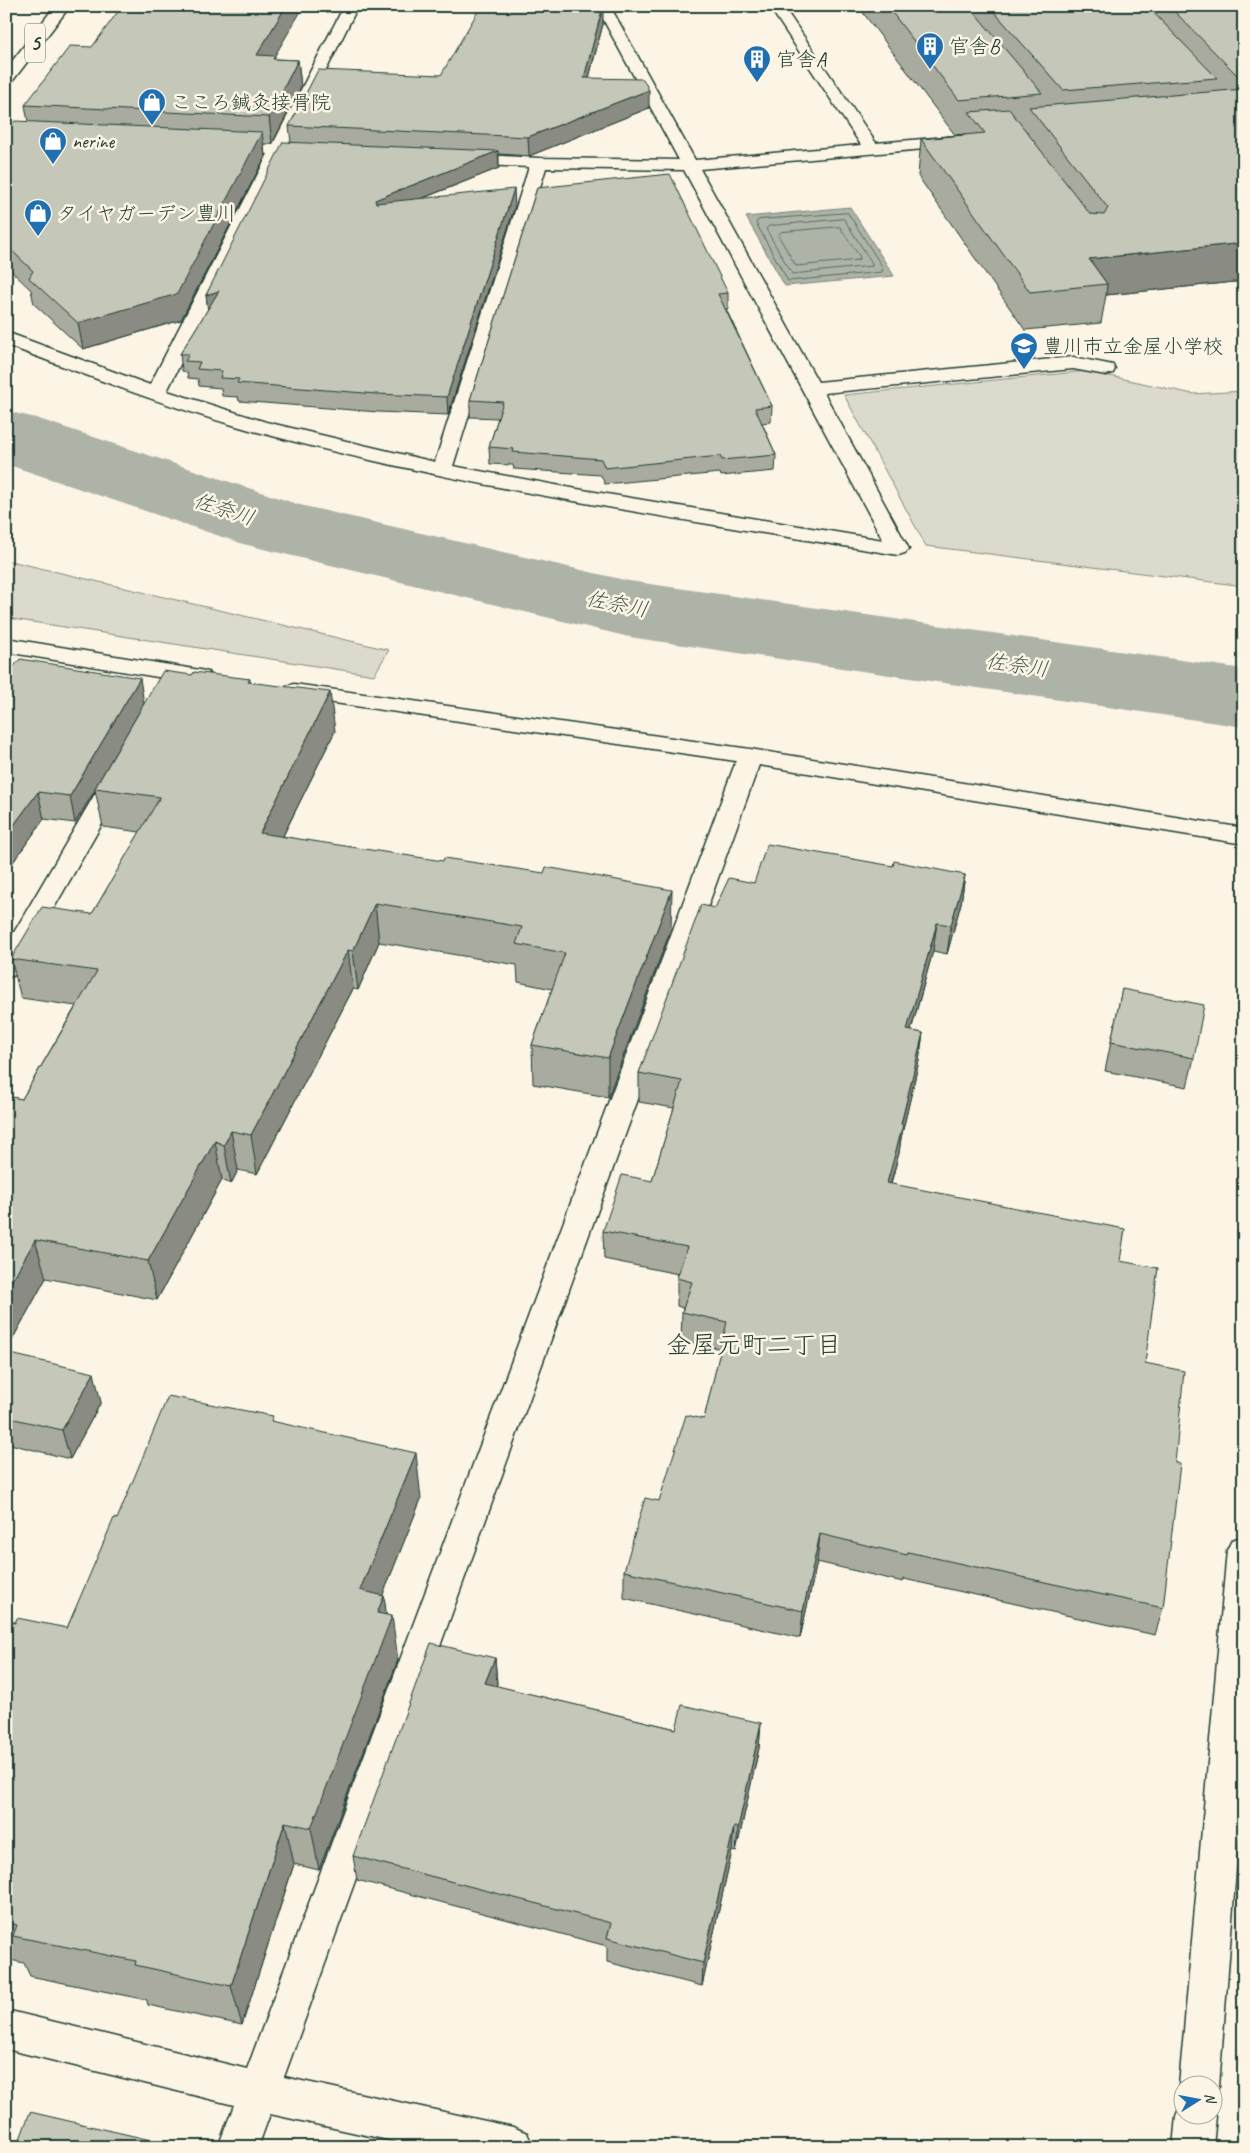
<svg xmlns="http://www.w3.org/2000/svg" width="1250" height="2153" viewBox="0 0 1250 2153" font-family="Caveat,'Klee One',sans-serif">
<rect width="100%" height="100%" fill="#fcf5e5"/>
<filter id="ink" filterUnits="userSpaceOnUse"><feTurbulence type="fractalNoise" baseFrequency=".02" numOctaves="2"/><feDisplacementMap in="SourceGraphic" scale="10" xChannelSelector="R" yChannelSelector="G"/><feConvolveMatrix kernelMatrix="1 2 1 2 8 2 1 2 1" color-interpolation-filters="sRGB"/></filter>
<g filter="url(#ink)">
<!-- green -->
<path fill="#dcdacc" stroke="#7e8c80" d="M1087,371l106,23 51,-3v195l-318,-40 -82,-151z
M6,560l383,90 -15,25 -368,-57z"/>
<!-- water -->
<path fill="#aeb3a7" stroke="#758479" d="M850,207l44,69 -109,10 -39,-69z"/>
<g fill="none" stroke-linecap="round" stroke-linejoin="round">
<!-- shore -->
<path stroke="#586c62" stroke-width="1" d="M848,213l35,55 -1,4 -94,9 -32,-58 2,-3z
M844,219l28,44v3l-80,8 -26,-45 3,-3z
M840,227l20,30 -1,3 -63,6 -18,-31 3,-3z"/>
<!-- river -->
<path fill="#aeb3a7" fill-rule="evenodd" d="M6,411l30,7 264,87 329,76 615,88v58l-615,-90 -386,-93 -237,-80z"/>
<!-- minor casing -->
<g stroke="#1f3d34" stroke-width="3">
<path id="minor" d="M344,6h14l-69,139 34,3 2,3 -2,3h-39l-117,237 99,31 169,40 94,-295 -67,-3 -6,-2 -2,-3 2,-3 6,-2 77,4 140,2 -83,-154h14l85,154 166,-15 -92,-139h14l93,137 82,-7 6,2 2,3 -2,3 -6,2 -258,23 118,213 255,-25 40,8 2,4 -2,4 -7,2 -33,-6 -249,24 85,156 -4,4 -7,2c-217,-36 -436,-67 -648,-125 -83,-23 -163,-55 -244,-85v-13l144,53 118,-231 -40,-2 -6,-2 -2,-3 2,-3 6,-2 45,2zM546,168l138,2 199,370 -306,-51 -124,-23z
M6,638l194,32 8,2 3,5 -3,5 -8,2 -194,-32z
M294,684l456,65 494,79v16l-485,-79 -475,1312 229,50 14,6 6,14h-113l-150,-33 -12,33h-40l16,-42 -228,-56v-39l241,59 489,-1308 -450,-65 -3,-5 3,-5z
M118,768l8,2 4,5 -111,194 -4,6 -9,3v-32l100,-171 4,-5z
M1244,1536v230l-25,320 -7,14v-14h-30v8l-3,-8 48,-536 5,-10z
M1182,2102v14h30v-8l4,8 -3,31h-40l3,-31z"/>
</g>
<!-- major casing -->
<g stroke="#1f3d34" stroke-width="3">
<path id="major" d="M55,6h15l-59,77 -5,2v-16z"/>
</g>
<!-- minor -->
<use href="#minor" fill="#fcf5e5" fill-rule="evenodd"/>
<!-- major -->
<use href="#major" fill="#fcf5e5" fill-rule="evenodd"/>
</g>
<!-- wall -->
<path fill="#a9ab9f" stroke="#1f3d34" d="M858,6h386v275l-138,14 -5,28 -76,7 -107,-154 3,-37 45,-5 -11,1z
M603,24l-14,54 60,30 -120,48 -30,-2v14l-78,31 94,7 -67,209 -70,-3 -139,-11 -1,-4 -16,-1 -1,-8 -22,-2 -1,-7 -10,-1 -1,-6 -5,-1 -2,-17 28,-45 -2,-14 85,-153 -2,-16 152,-51z
M275,56v3l23,1 3,27 -29,57h-8l1,13 -84,163 -98,29 -49,-45 -3,-14 -25,-24v-133l22,-11 -3,-17z
M537,188l191,105v16h-2l46,97 -1,16 -9,1 14,32 -1,16 -54,5 -1,-3 -115,11 -4,-9 -87,-6 -1,-4 -23,-1 -1,-17 9,-29 -28,-1v-17z
M192,675l58,4v3l85,49 -52,105 388,93 -63,168 -75,-13 -1,-39 20,-56 -34,-7 -1,-17 -138,-23 -21,48 -5,-1 -96,185 -19,-4 -7,14 -9,-4 -65,120 -111,-22 -34,62 -6,-2v-242l16,3 54,-93 -55,-8 -10,-39 81,-45 48,-82 -37,-5 -8,-37 -20,33 -31,-4 -38,53v-196l138,27z
M893,866l72,9 -4,28 -14,51 -14,-3 -22,80 12,2 -4,28 -18,77 -2,15 -8,31 229,77 25,102 30,100 -12,145 -8,27 -251,-56 -1,3 -86,-20 -17,76 -176,-40v-27l35,-70 45,-82 17,-70 -40,-9 1,-28 1,-4 -6,-2v-28l1,-4 -74,-15 -1,-28 49,-50 22,-73 -35,-6v-29l76,-165 39,-25z
M1122,989l72,69 -7,29 -82,-16z
M6,1353l95,49 -31,57 -64,-16z
M274,1422l147,77 -39,97h2l2,19 12,45 -79,210 -25,-6 -52,161 -94,-20 -1,-5 -117,-24 -6,-13 -18,-4v-338l61,7 50,-109z
M495,1658l2,26 -1,2 180,43 85,-6 -2,25 -23,104 -4,-1 -30,135 -95,-24v-16l-250,-66 -4,-24z
M1244,2061v86h-3z"/>
<!-- shaded-wall -->
<path fill="#8a8b82" stroke="#1f3d34" d="M286,6h18l-44,75 -3,-26z
M603,6v18l-19,72v-18z
M298,60l3,27 -29,57 -3,-27z
M649,90v18l-120,48 -1,-19z
M262,132l3,25 -84,163 -98,29 -5,-26z
M498,151l1,17 -122,48 -2,-16z
M514,189l1,17 -67,209 -1,-18z
M1244,243v38l-138,14 1,-11 -18,-25z
M219,291l-11,21 -2,-17z
M140,678l4,26 -49,84v2l-20,33 -5,-27z
M330,692l5,39 -70,141 -5,-39z
M38,792l6,27 -38,53v-36z
M965,875l-4,28 -14,51 4,-29z
M672,890l-1,39 -63,168v-39z
M375,903l4,39 -21,48 -5,-39z
M937,923l-4,28 -30,107 4,-28z
M348,950l5,39 -96,185 -6,-39z
M923,1033l-4,28 -18,77 -2,15 -16,58 4,-28z
M231,1131l7,39 -7,14 -7,-39z
M215,1141l7,39 -65,120 -9,-39z
M35,1240l11,38 -34,62 -6,-21v-28z
M94,1373l7,29 -31,57 -8,-29z
M416,1453l5,46 -54,136 -7,-45z
M820,1534l-3,28 -17,76 3,-27z
M384,1596l4,30 4,-10 6,44 -79,210 -8,-42 66,-215z
M495,1658l2,26 -9,25 -3,-26z
M761,1723l-2,25 -23,104 2,-24z
M285,1822l9,42 -52,161 -11,-39z
M734,1827l-2,24 -30,135 1,-23z
M155,2141l3,6h-5z"/>
<!-- building -->
<path fill="#c5c7b9" stroke="#1f3d34" d="M122,6h164l-29,49 18,1 -2,3 25,1 -29,57 -244,-12 45,-59 22,1z
M481,6h122l-19,72 59,1 6,11 -121,47 -239,-11 29,-56 123,5z
M887,6h82l73,87 -83,7z
M989,6h158l70,72 -154,12z
M1169,6h75v69l-6,1z
M1244,89v154l-155,16 18,25 -77,8 -109,-153 64,-6 -16,-21 40,-3 81,105 14,1 4,-7 -79,-101z
M15,121l247,11 -85,162 -99,29 -49,-45 4,-7 -27,-26v-84l5,-7h-5v-21z
M283,142l215,9 -123,49 1,3 138,-14 -67,208 -70,-3 -140,-11 2,-4 -19,-1 2,-7 -25,-2 3,-7 -15,-1 4,-7h-9l39,-63 -13,4z
M670,174l58,119 -10,1 54,112 -17,2 21,47 -54,5 -2,-4 -115,12 -4,-9 -88,-7 1,-3 -25,-2 14,-45 -33,-2 67,-212z
M20,659l120,19 -70,118 -32,-4 -32,44v-160z
M163,671l29,4 2,-3 56,7 -2,3 82,10 -70,141 183,28 1,-3 100,15 2,-6 126,23 -64,168 -76,-13 33,-92 -49,-9 6,-17 -147,-24 -22,48 -5,-1 -97,185 -20,-4 -7,14 -9,-4 -67,120 -113,-21 -29,51v-195l16,3 75,-128 -86,-12 31,-52 50,7 68,-117 -65,-9z
M767,844l126,22 1,-5 71,14 -14,50 -14,-2 -30,107 16,3 -22,91 2,1 -16,58 238,46 -5,32 38,7 -13,95 39,8 -9,92 5,1 -17,144 -255,-56 -1,3 -87,-21 -17,77 -179,-40 21,-73 14,3 27,-86 18,4 23,-97 -45,-10 10,-30 -15,-4 10,-31 -84,-16 19,-56 30,6 30,-100 -43,-8 62,-168 14,3 14,-30 25,5z
M1122,989l82,16 -10,53 -83,-16z
M6,1353l88,20 -32,57 -56,-13z
M168,1396l105,20 -2,5 145,32 -56,137 24,6 -7,17 15,3 -81,212 -26,-6 -54,164 -96,-21 1,-4 -123,-25 4,-11 -11,-3v-301l9,2 2,-5 50,10 47,-110 3,1z
M431,1643l64,15 -10,25 191,46 6,-24 79,18 -23,105 -4,-1 -31,136 -96,-25 4,-15 -258,-67z
M30,2112l125,29 -2,6h-136z"/>
</g>
<!-- icons -->
<defs>
<g id="building-pin" transform="scale(1.4375)"><path d="M0 17L-7.5 6A9.5 9.5 0 1 1 7.5 6Z" fill="#1f6fb2" stroke="#fcf5e5"/><path d="M-4-6H4V6H1V3H-1V6H-4ZM-2.5-4.3h1.7v1.8h-1.7ZM.8-4.3h1.7v1.8H.8ZM-2.5-1h1.7V.8h-1.7ZM.8-1h1.7V.8H.8Z" fill="#fff"/></g>
<g id="shop-pin" transform="scale(1.4375)"><path d="M0 17L-7.5 6A9.5 9.5 0 1 1 7.5 6Z" fill="#1f6fb2" stroke="#fcf5e5"/><path d="M-5-2.5h2.3a2.7 3.5 0 0 1 5.4 0H5L5.5 6h-11ZM-1.5-2.5h3a1.5 2.3 0 0 0-3 0Z" fill="#fff"/></g>
<g id="school-pin" transform="scale(1.4375)"><path d="M0 17L-7.5 6A9.5 9.5 0 1 1 7.5 6Z" fill="#1f6fb2" stroke="#fcf5e5"/><path d="M0-5L7-2L0 1L-7-2ZM-4 1L0 2.5L4 1V4Q0 6-4 4Z" fill="#fff"/></g>
</defs>
<g fill-rule="evenodd">
<use href="#building-pin" x="930" y="46"/>
<use href="#building-pin" x="757" y="59"/>
<use href="#shop-pin" x="152" y="102"/>
<use href="#shop-pin" x="53" y="141"/>
<use href="#shop-pin" x="38" y="213"/>
<use href="#school-pin" x="1024" y="346"/>
</g>
<g text-anchor="middle" dominant-baseline="central" stroke-width="5" stroke-linejoin="round" paint-order="stroke">
<!-- far-poi labels -->
<g font-size="20" fill="#1f3d34" stroke="#fcf5e5" text-anchor="start">
<text x="949" y="46">官舎B</text>
<text x="776" y="59">官舎A</text>
<text x="171" y="102">こころ鍼灸接骨院</text>
<text x="72" y="141">nerine</text>
<text x="57" y="213">タイヤガーデン豊川</text>
<text x="1043" y="346">豊川市立金屋小学校</text>
</g>
<!-- far-water labels -->
<g font-size="21" font-style="italic" fill="#435a51" stroke="#fcf5e5">
<text transform="translate(224 509) rotate(18)">佐奈川</text>
<text transform="translate(617 604) rotate(11)">佐奈川</text>
<text transform="translate(1017 665) rotate(8)">佐奈川</text>
</g>
<!-- shield labels -->
<rect fill="#fcf5e5" stroke="#617469" stroke-width="1" x="25" y="23.5" width="20" height="39" rx="4"/>
<g font-size="22" font-weight="bold" fill="#1f3d34">
<text x="35" y="43">5</text>
</g>
<!-- neighbourhood labels -->
<g font-size="25" fill="#1f3d34" stroke="#fcf5e5">
<text x="754" y="1345">金屋元町二丁目</text>
</g>
</g>
<!-- margin -->
<rect width="1250" height="2153" fill="none" stroke="#fcf5e5" stroke-width="25"/>
<rect x="12" y="12" width="1225" height="2128" fill="none" stroke="#1f3d34" stroke-width="2" filter="url(#ink)"/>
<!-- north arrow -->
<g transform="translate(1198 2100) rotate(79)"><circle r="24" fill="#fcf5e5" stroke="#a4ab9e"/>
<path d="M0-4L9 19L0 12L-9 19Z" fill="#1f6fb2"/>
<text y="-8" font-size="14" font-weight="bold" text-anchor="middle" fill="#1f3d34">N</text>
</g>
</svg>
